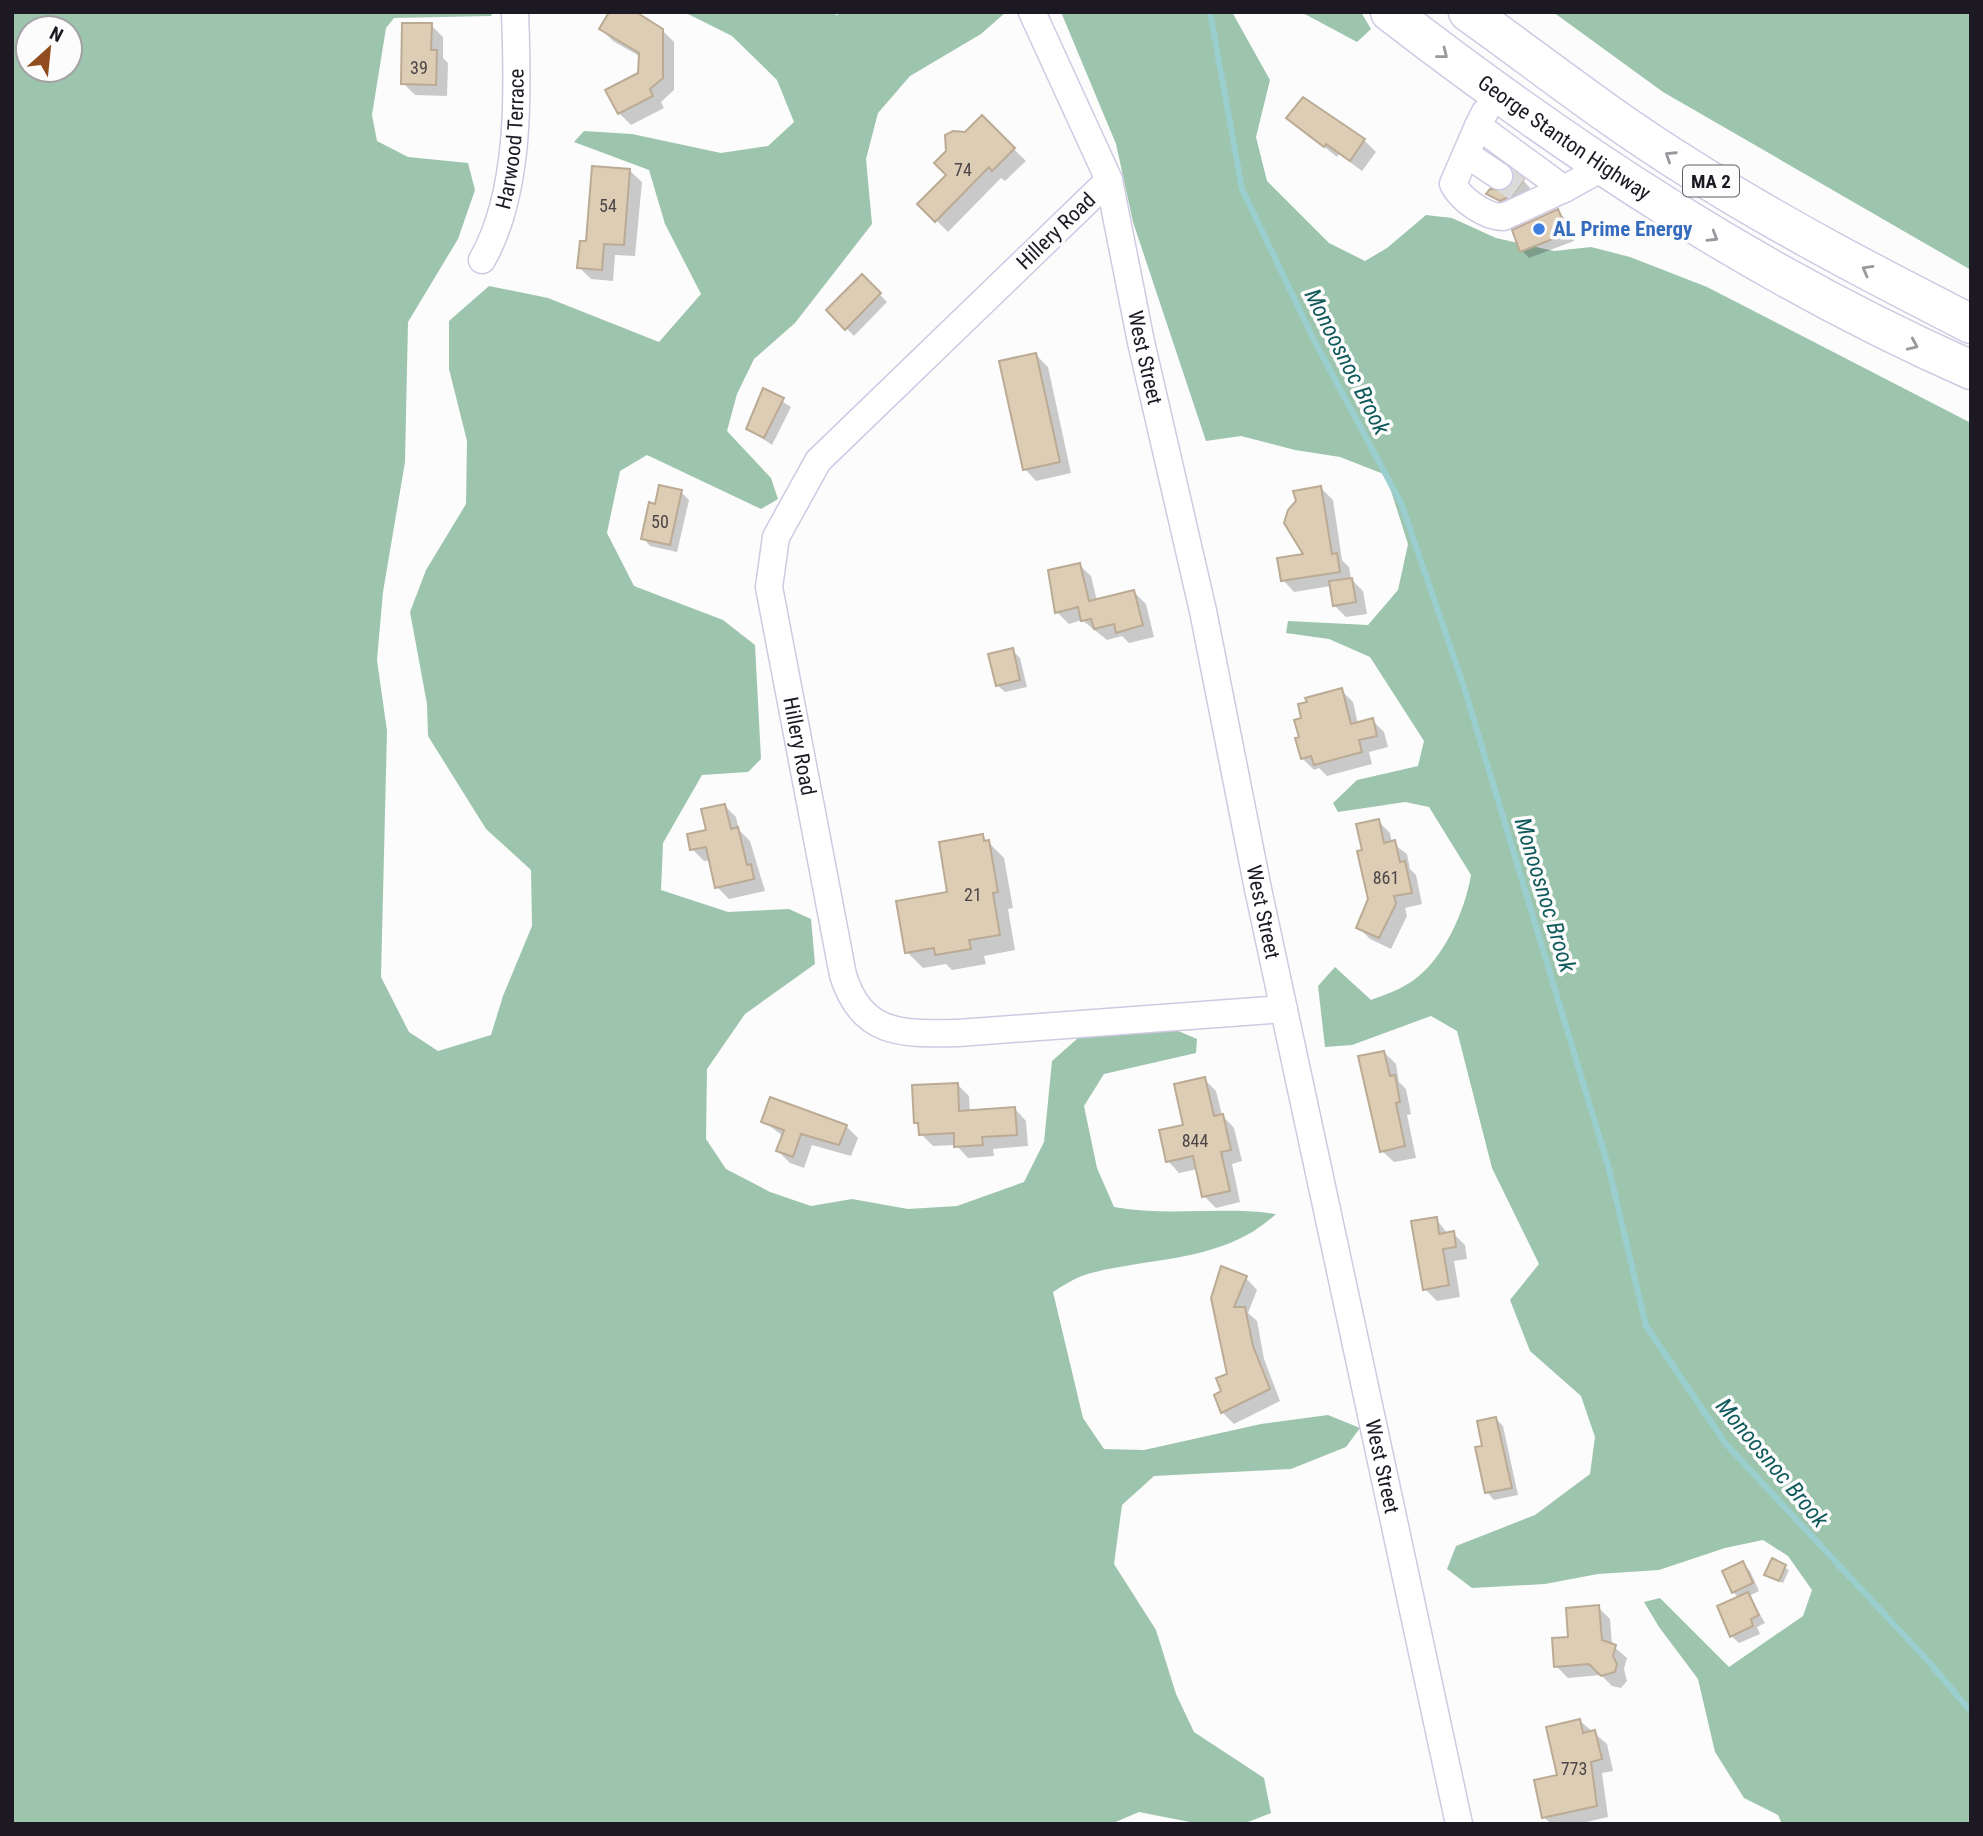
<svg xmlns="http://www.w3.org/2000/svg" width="1983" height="1836" viewBox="0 0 1983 1836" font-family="'Roboto Condensed',sans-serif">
<rect width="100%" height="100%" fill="#fcfcfc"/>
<!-- forest -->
<path fill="#9dc5ad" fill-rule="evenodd" d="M12,12h481l-2,4 -97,2 -8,10 -14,87 5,26 31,16 60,6 7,27 -17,49 -50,83 -3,140 -22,130 -6,68 10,71 -6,246 28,55 29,19 53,-16 12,-39 29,-70 -1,-56 -45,-41 -58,-93 -1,-32 -17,-92 16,-42 40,-66 1,-63 -18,-72v-48l40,-35 59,12 111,44 42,-48 -36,-70 -16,-54 -75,-28 10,-11 48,3 89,19 47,-7 26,-24 -17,-42 -45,-44 -48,-24h150l2,3 10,-3h160l-25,22 -71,42 -32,37 -12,46 6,65 -77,99 -41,36 -17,35 -10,37 44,47 7,21 -17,10 -114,-54 -27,16 -13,62 27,53 89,34 32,25 6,114 -13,13 -46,3 -39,68 -2,47 67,22 61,-3 22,10 4,45 -70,50 -38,55 -1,70 20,30 44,23 41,14 41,-7 56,10 49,-3 67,-24 20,-40 8,-81 26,-23 98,-8 21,9 -1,14 -92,21 -20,32 13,62 17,39c54,10 108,-1 162,7 -51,48 -121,43 -185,59 -13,3 -27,12 -38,19l30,126 21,31 40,1 117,-26 67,-9 32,13 -14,19 -55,22 -137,7 -32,29 -8,59 42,66 20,64 18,38 70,46 7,35 -28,11h-43l-61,-12 -28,12h-1099zM28,28h42v42h-42z
M1061,12h171l38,68 -14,57 11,44 62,62 36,18 22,-13 39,-33 26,3 44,20 58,13 37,-4 39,10 77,30 264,136v1401h-189l-4,-9 -34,-17 -29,-46 -17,-73 -39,-52 -15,-25 16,-4 69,69 74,-51 9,-26 -24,-34 -25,-16 -38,8 -66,22 -61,4 -53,10 -73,4 -25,-19 9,-23 79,-31 55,-41 5,-37 -14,-41 -51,-45 -20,-51 29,-36 -47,-96 -35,-137 -26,-15 -79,29 -27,2 -7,-61 17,-19 36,33c13,-5 28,-10 40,-18 32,-21 54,-71 60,-107l-42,-68 -24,-5 -67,10 -5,-9 24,-23 61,-14 6,-25 -54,-84 -41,-18 -43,-6 2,-12 80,4 30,-35 10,-46 -22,-69 -46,-18 -45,-7 -54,-14 -35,5 -73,-219 -17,-78z
M1301,12h60l10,17 -14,13z
M1553,12h418v258l-308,-178z"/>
<!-- shadow -->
<path fill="#0003" d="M431,25l12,12v21l5,5 -1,33 -32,-1 -12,-12z
M601,29l61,1 12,12v48l-13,12 3,6 -33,17 -12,-12 21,-39 1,-17 -28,-16z
M1303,99l61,41 12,12 -14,19 -23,-17 -2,3 -49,-39z
M982,118l44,43 -21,20 -4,-3 -53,54 -28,-28 28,-29 18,-41z
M630,171l12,11 -7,74 -20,-1 -2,26 -22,-2 -12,-12 9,-24z
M1523,180l7,8 -10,15 -11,5 -21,-14h11z
M1558,211l7,8 9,22 -45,17 -7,-7z
M862,276l25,26 -33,34 -26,-26z
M1036,355l12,12 23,106 -35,8 -11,-12z
M764,390l27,17 -19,38 -24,-16z
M1321,488l12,12 9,60 7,7 2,12 12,12 4,23 -21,3 -12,-12 -3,-19 -37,6 -11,-12 23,-25z
M681,492l8,8 -12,52 -27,-6 -7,-8 13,-32z
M1079,565l12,11 6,25 37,-9 12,12 8,33 -25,6 -7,-7 -15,4 -25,-20 -13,4 -12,-12z
M1012,650l8,8 7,29 -22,5 -8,-7z
M1341,690l12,12 5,22 14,-4 12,12 4,15 -19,5 3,12 -45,12 -8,-8 -5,2 -12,-12 2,-39z
M725,806l11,11 3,13 11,11 15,50 -36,8 -12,-12 -6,-27 -7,1 -12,-12z
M1378,821l12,12 2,10 15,11 3,15 6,6 6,29 -17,4 2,8 -16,33 -21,-10 -12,-12 12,-28 -6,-48z
M982,836l22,22 9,50 -5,1 7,41 -31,6 2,8 -34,6 -6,-6 -23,4 -16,-16 42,-59z
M1384,1052l12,12 3,18 7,7 5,25 -4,1 9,43 -22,4 -12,-11z
M1204,1079l12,12 6,24 12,13 8,33 -10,3 8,38 -24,6 -12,-12 -6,-27 -19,4 -11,-12z
M957,1084l12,12 1,16 45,-3 11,12 2,25 -35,3 1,7 -26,2 -12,-13 -23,1 -12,-12 -5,-12z
M763,1121l83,5 12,12 -7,18 -39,-11 -8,23 -14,-5 -12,-12 5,-15z
M1436,1219l12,15 5,-1 12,12 2,14 -13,2 6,36 -23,4 -12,-12z
M1222,1268l24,10 11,12 -9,23 9,8 7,38 16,42 -46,23 -12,-12 2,-20 5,-17z
M1496,1419l7,7 15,69 -24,5 -7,-8 -3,-45z
M1773,1561l16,9 -6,13 -17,-8z
M1743,1564l7,7 9,20 -10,5 16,27 -8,4 3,7 -21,9 -8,-7 8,-38 -6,-6z
M1598,1607l12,12 2,26 15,13 -3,11 3,12 -6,7 -9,-2 -11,-11 -33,3 -12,-12z
M1580,1721l27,23 6,27 -11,2 6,44 -30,7h-27l-7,-7z"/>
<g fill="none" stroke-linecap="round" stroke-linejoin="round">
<!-- stream -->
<path stroke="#9bcecf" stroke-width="6" d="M1210,12l32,177 73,153 86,161 62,181 146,485 37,157 80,118 203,218 42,50"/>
</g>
<!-- building -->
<path fill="#ddcdb5" stroke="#bbab94" stroke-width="2" d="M609,12h27l27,17v49l-13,11 3,7 -35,18 -13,-24 33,-17 1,-20 -40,-24z
M402,23h30l-1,27h6l-1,35 -35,-1z
M1303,97l62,42 -15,22 -24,-17 -2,3 -38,-29z
M982,115l33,33 -23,23 -3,-4 -54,55 -18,-18 29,-29 -12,-12 12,-12 -1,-16 8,-4 12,1z
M592,166l38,3 -6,76 -20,-1 -2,26 -25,-2 3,-27h6z
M1514,172l10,7 -12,16 -12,6 -14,-7 4,-5 17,1 5,-6z
M1558,209l10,24 -48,19 -8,-22z
M862,274l19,19 -36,37 -19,-20z
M1036,353l24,109 -37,8 -24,-109z
M763,388l21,10 -20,40 -18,-9z
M659,485l23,5 -12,55 -29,-6 8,-37 6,2z
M1321,486l11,68 5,-1 3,19 -59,9 -4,-23 26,-4 -19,-31 4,-13 8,-9 -3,-10z
M1080,563l9,38 45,-11 9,35 -27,8 -2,-9 -20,5 -3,-10 -10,2 -3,-14 -23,6 -7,-43z
M1352,578l4,24 -23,4 -4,-25z
M1013,648l7,32 -24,6 -8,-32z
M1342,688l9,36 22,-6 4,18 -18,4 3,12 -48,13 -3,-9 -10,3 -6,-21 4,-1 -5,-17 7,-2 -3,-14 9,-2 -2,-4z
M725,804l6,25 7,-2 9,38 4,-1 3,15 -39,9 -9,-41 -16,3 -3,-16 19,-4 -5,-21z
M1379,819l5,24 11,-3 5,22 5,-1 7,32 -18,3 2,8 -17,34 -23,-10 12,-29 -11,-48 5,-1 -6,-26z
M983,834l1,7 5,-1 9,52 -5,1 7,42 -31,5 2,9 -36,6 -1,-7 -29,5 -9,-52 51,-9 -8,-50z
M1384,1051l6,25 5,-1 5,27 -4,1 9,43 -25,6 -22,-96z
M1205,1077l9,39 9,-2 8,36 -10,2 9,39 -28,6 -9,-41 -27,6 -7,-32 24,-5 -9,-41z
M958,1083l1,28 56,-4 2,28 -35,2 1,8 -29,2v-14l-35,2 -1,-12h-4l-2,-38z
M770,1097l77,28 -8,20 -38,-11 -8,23 -17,-6 8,-21 -23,-8z
M1437,1217l2,17 15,-3 2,16 -13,2 6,36 -26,5 -12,-69z
M1221,1266l26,10 -13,31h11l8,39 17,43 -49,24 -7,-18 7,-4 -5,-13 11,-4 -16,-76z
M1496,1417l16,71 -27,5 -10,-46 7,-1 -5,-25z
M1772,1558l14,7 -7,16 -15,-6z
M1743,1561l10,22 -21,10 -10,-22z
M1748,1592l11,23 -8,4 2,7 -23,11 -13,-31z
M1599,1605l3,35 14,5 -3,11 4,8 -2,8 -14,4 -12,-12 -35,3 -2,-29 16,-1 -2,-29z
M1580,1719l3,14 12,-3 7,29 -11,3 6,44 -55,12 -8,-38 23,-5 -11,-48z"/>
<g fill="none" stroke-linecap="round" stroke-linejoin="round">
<!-- minor-tunnel -->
<path stroke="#dadadb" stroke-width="26" stroke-dasharray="26 13" stroke-linecap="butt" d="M1499,176l18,13"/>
<!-- minor casing -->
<g stroke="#d0c9e3" stroke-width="29">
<g id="minor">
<path id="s1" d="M1032,12l77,168 32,162 62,269 55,278 201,935"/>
<path d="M1485,112l-7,14 86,63 40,-22"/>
<path d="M1478,126l-25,58c8,16 33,33 50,33l61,-28"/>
<path d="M1466,154l33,22"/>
<path id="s2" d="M1109,180l-291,281 -42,76 -7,50 74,388c19,61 59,59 115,58l326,-24"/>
<path id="s3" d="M482,260c39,-68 36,-171 33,-248"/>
</g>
</g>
<!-- highway casing -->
<g stroke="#d0c9e3" stroke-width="41">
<g id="highway">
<path id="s4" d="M1390,12c181,140 371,265 581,358"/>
<path d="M1468,12c73,52 142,107 218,154 91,58 189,109 285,158"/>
</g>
</g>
<!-- minor -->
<use href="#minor" stroke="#fff" stroke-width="26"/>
<!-- highway -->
<use href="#highway" stroke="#fff" stroke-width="38"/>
</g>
<!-- one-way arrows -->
<defs><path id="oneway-chevron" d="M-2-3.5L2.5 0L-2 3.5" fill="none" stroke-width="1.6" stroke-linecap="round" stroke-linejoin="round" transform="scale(1.75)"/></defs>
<g stroke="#99989c">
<use href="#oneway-chevron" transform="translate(1443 54) rotate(38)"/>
<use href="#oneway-chevron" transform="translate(1670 156) rotate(-147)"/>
<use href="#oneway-chevron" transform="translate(1713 237) rotate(31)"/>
<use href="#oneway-chevron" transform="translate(1867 270) rotate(-151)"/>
<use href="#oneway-chevron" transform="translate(1913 345) rotate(24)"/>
</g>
<!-- markers -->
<circle fill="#3f7fe0" stroke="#fcfcfc" stroke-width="2.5" cx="1539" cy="229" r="7"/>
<g text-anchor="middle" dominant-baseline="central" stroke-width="7" stroke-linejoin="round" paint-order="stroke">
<!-- number labels -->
<g font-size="18" fill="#4c4648">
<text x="419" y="67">39</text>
<text x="963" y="169">74</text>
<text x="608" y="205">54</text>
<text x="660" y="521">50</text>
<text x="1386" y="877">861</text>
<text x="973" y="894">21</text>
<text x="1195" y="1140">844</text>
<text x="1574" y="1768">773</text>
</g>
<!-- shield labels -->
<rect fill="#fcfcfc" stroke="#5f5d64" stroke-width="2" x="1683" y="165.5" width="56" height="31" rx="5"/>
<g font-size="19" font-weight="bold" fill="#1c1923">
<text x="1711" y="181">MA 2</text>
</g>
<!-- street labels -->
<g font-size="21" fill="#1c1923" stroke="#fcfcfc">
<text stroke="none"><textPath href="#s3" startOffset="126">Harwood Terrace</textPath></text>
<text stroke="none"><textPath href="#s4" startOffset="215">George Stanton Highway</textPath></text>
<text transform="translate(1056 231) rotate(-44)">Hillery Road</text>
<text stroke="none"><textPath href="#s1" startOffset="366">West Street</textPath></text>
<text stroke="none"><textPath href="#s2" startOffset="704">Hillery Road</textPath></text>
<text stroke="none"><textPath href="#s1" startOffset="933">West Street</textPath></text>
<text stroke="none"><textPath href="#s1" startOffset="1500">West Street</textPath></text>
</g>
<!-- shop labels -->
<g font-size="21" font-weight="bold" fill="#366cbe" stroke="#fcfcfc" text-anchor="start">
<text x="1553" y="229">AL Prime Energy</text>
</g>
<!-- water labels -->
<g font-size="23" font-style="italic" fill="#115a5c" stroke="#fcfcfc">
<text transform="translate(1347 362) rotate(63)">Monoosnoc Brook</text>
<text transform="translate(1545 895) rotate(73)">Monoosnoc Brook</text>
<text transform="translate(1772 1463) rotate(50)">Monoosnoc Brook</text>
</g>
</g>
<!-- border -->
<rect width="1983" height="1836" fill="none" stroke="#1c1923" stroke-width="28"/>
<!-- north arrow -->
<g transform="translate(49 49) rotate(27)"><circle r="33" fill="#fcfcfc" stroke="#a2a1a5" stroke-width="2"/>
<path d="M0-5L12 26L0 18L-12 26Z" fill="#914d20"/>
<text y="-10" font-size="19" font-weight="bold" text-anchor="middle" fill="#1c1923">N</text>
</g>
</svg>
